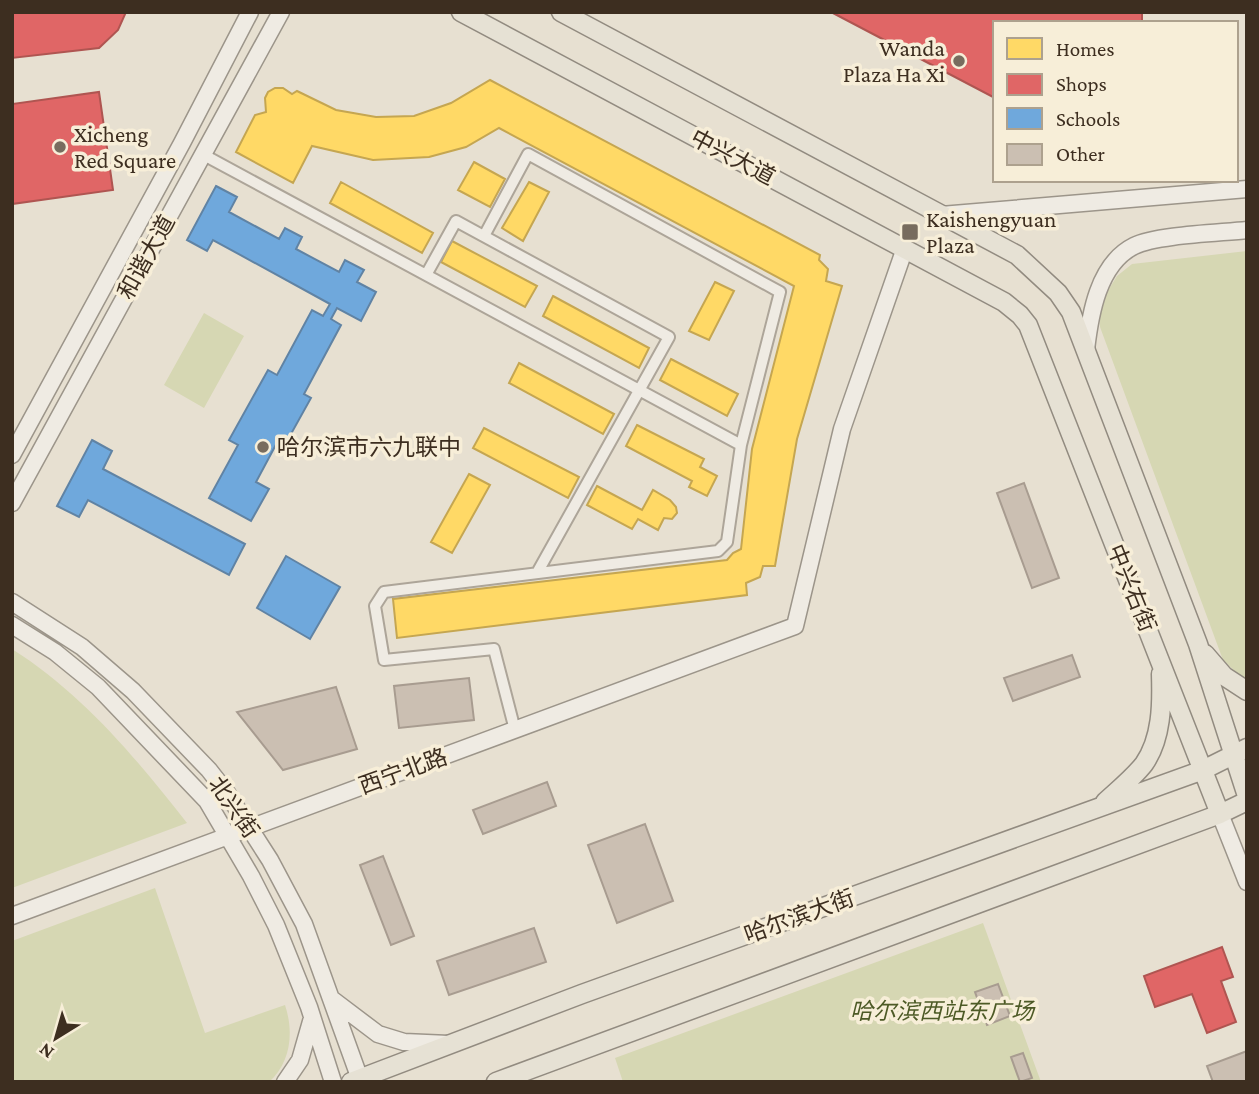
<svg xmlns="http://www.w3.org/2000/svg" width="1259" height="1094" viewBox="0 0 1259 1094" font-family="'Crimson Pro','Noto Sans SC',serif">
<rect width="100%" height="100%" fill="#e7e0d1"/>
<!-- green -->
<path fill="#d6d7b3" d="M1247,251v428l-7,-3 -17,-16 -123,-333 -1,-22 18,-29 15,-12z
M204,313l40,23 -40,72 -40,-23z
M12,649c71,45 124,109 175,174l-175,65z
M155,888l50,145 80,-28c9,27 6,57 -16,77h-257v-141z
M983,923l58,159h-418l-8,-24z"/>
<!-- homes -->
<path fill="#ffd966" stroke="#c5a651" stroke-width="2" d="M490,80l330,175 -1,5 9,9 -2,12 16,5 -45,153 -22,127h-12l-3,11 -14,6 1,12 -350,43 -4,-39 334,-39 6,-7 8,-4 11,-100 42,-163 -295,-158 -33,19 -37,10 -56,3 -61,-14 -19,37 -57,-31 19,-37 11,-3 -1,-14 3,-6 7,-4h8l9,6 5,-3 39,19 40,7 38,-1 37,-13z
M474,162l31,17 -15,28 -32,-17z
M341,182l92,51 -11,20 -92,-50z
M529,182l20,10 -26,49 -21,-13z
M452,241l85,45 -12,21 -84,-45z
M715,282l19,9 -25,49 -20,-9z
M553,296l96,52 -10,20 -96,-52z
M671,359l67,35 -11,22 -67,-36z
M519,363l95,51 -11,20 -94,-51z
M637,425l67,34 -4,8 17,9 -10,20 -18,-9 3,-6 -66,-35z
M484,428l95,49 -11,21 -95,-50z
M469,474l21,11 -38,68 -21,-11z
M597,486l45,24 11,-20 17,10 6,7 1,6 -5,6 -8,-1 -6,12 -20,-11 -6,10 -45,-24z"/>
<!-- shops -->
<path fill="#e06666" stroke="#af5551" stroke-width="2" d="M12,12h114l-8,18 -19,18 -87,10z
M831,12h311v11h-147v75z
M99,92l14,98 -101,14v-100z
M1222,947l11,30 -12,4 15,41 -29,11 -15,-39 -37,13 -11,-31z"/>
<!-- schools -->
<path fill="#6fa8dc" stroke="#6083a4" stroke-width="2" d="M216,186l21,11 -8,15 50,27 6,-11 17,9 -6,12 43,23 6,-12 19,10 -7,12 19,10 -15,29 -24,-13 -6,11 10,6 -37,69 7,4 -25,45 -7,-4 -23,43 13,7 -18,32 -42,-23 29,-53 -9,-5 39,-70 9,5 35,-65 11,6 7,-12 -117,-64 -6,11 -20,-11z
M92,440l20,11 -9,18 142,75 -16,31 -141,-75 -9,17 -22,-11z
M286,556l54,31 -30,52 -53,-31z"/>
<!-- building -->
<path fill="#cbbfb2" stroke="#a89c90" stroke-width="2" d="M1024,483l35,95 -27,10 -35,-95z
M1072,655l8,22 -67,24 -9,-23z
M469,678l5,42 -75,8 -5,-42z
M336,687l21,62 -74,21 -46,-58z
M547,782l9,24 -73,28 -10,-24z
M645,824l28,77 -56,22 -29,-78z
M383,856l31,80 -23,9 -31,-80z
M534,928l12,34 -97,33 -12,-34z
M998,984l12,32 -23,9 -12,-33z
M1247,1051v31h-34l-6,-16z
M1023,1053l9,25 -12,4 -9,-25z"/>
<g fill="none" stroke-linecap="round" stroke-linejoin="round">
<!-- street casing -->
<g stroke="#ada599" stroke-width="14">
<path id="street" d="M202,154l539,291 -14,97 -9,9 -334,41 -9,14 9,54 110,-11 21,81
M484,236l44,-82 252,138 -39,153
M426,275l30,-54 213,116 -132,236"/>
</g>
<!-- secondary casing -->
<g stroke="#9c958a" stroke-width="19">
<path id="secondary" d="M941,215l306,-26
M1086,350c4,-35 12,-86 48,-104 22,-11 85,-13 113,-16
M12,455l170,-312 68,-131
M12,503l269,-491
M12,602l70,45 51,44 76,79 18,23 43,67 34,64 57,158
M12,625l43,27 43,35 109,114 44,75 25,49 33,82 24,75
M1220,814l27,68
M12,916l783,-290 47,-197 63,-181
M333,1000l45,34 26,8 45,2
M285,1082l15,-22 12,-42"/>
</g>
<!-- primary casing -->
<g stroke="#928b80" stroke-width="21">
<path id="primary" d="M461,12l543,290 16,13 8,10 192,489
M561,12l456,243 41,38 13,19 127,332 49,152
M1205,654l19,22 23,15
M1105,802c13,-12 28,-24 39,-38 18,-26 18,-60 17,-90
M351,1082l231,-88 621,-224 44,-22
M496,1082l724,-268 27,-13"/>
</g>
<!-- street -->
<use href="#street" stroke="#efebe3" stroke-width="10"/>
<!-- secondary -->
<use href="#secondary" stroke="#efebe3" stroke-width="16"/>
<!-- primary -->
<use href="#primary" stroke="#e6e1d4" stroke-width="18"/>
</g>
<!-- markers -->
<g fill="#786c5e" stroke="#f7eed8" stroke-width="2.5">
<circle cx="959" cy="61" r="7"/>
<circle cx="60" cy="147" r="7"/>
<rect x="901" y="223" width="18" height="18" rx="3.5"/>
<circle cx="263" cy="447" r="7"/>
</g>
<g text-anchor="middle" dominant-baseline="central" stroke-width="7" stroke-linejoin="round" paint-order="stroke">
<!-- poi labels -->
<g font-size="23" fill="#3d2e20" stroke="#f7eed8" text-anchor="start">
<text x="945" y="48" text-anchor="end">Wanda<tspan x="945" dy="26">Plaza Ha Xi</tspan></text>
<text x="74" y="134">Xicheng<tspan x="74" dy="26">Red Square</tspan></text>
<text x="926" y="219">Kaishengyuan<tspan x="926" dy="26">Plaza</tspan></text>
<text x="277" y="447">哈尔滨市六九联中</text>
</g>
<!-- street labels -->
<g font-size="23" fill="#3d2e20" stroke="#f7eed8">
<text transform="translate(733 157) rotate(28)">中兴大道</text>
<text transform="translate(146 257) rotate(-61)">和谐大道</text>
<text transform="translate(1132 588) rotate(68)">中兴右街</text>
<text transform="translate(403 771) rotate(-20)">西宁北路</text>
<text transform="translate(234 807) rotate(55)">北兴街</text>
<text transform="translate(799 916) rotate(-20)">哈尔滨大街</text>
</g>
<!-- park labels -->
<g font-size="23" font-style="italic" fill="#4d5a26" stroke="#f7eed8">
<text x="942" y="1011">哈尔滨西站东广场</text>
</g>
</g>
<!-- border -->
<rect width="1259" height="1094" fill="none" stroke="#3d2e20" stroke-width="28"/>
<!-- legend -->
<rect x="993" y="21" width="245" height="161" fill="#f7eed8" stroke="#ada18e" stroke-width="2"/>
<rect x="1007" y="38" width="35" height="21" fill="#ffd966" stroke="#ada18e" stroke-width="2"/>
<text x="1056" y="56" font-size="21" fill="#3d2e20">Homes</text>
<rect x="1007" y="74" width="35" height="21" fill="#e06666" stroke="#ada18e" stroke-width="2"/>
<text x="1056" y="91" font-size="21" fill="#3d2e20">Shops</text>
<rect x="1007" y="108" width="35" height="21" fill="#6fa8dc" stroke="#ada18e" stroke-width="2"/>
<text x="1056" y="126" font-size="21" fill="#3d2e20">Schools</text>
<rect x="1007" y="144" width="35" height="21" fill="#cbbfb2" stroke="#ada18e" stroke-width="2"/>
<text x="1056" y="161" font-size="21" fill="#3d2e20">Other</text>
<!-- north arrow -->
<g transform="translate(56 1038) rotate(217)" stroke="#f7eed8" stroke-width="5" paint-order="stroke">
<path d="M0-5L12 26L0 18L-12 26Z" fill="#3d2e20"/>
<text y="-10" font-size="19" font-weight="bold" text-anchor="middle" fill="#3d2e20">N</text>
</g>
</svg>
